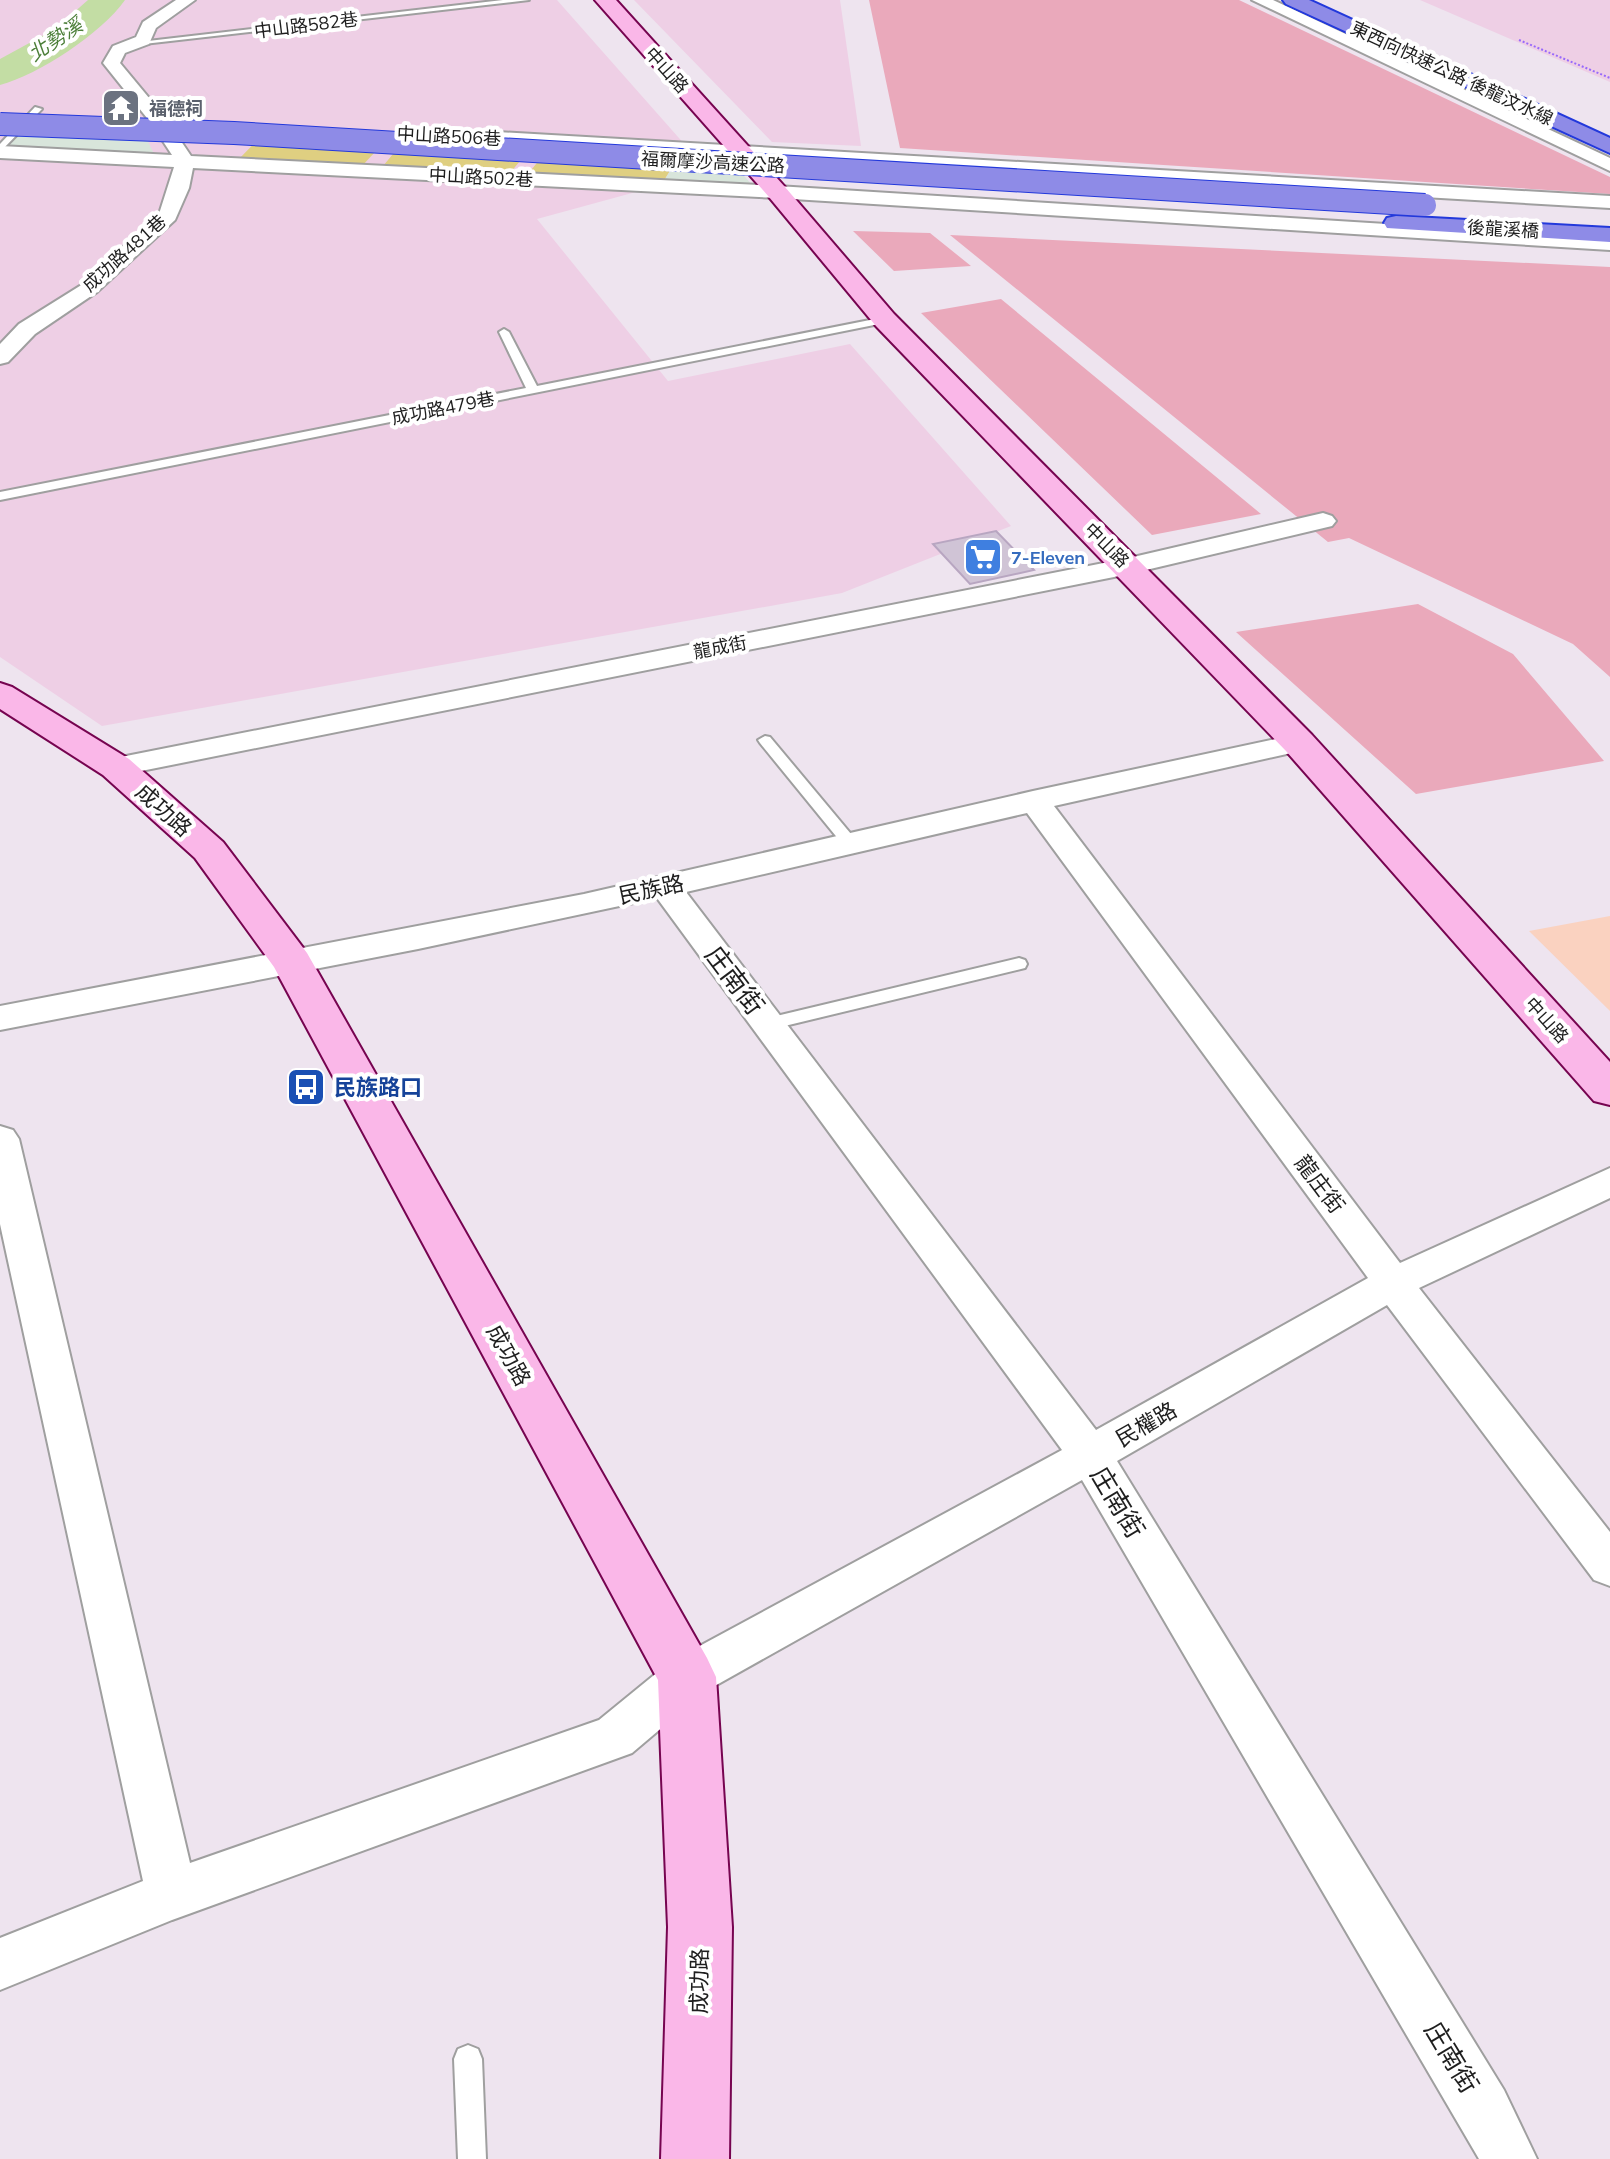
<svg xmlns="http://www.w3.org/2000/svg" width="1610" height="2159" viewBox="0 0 1610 2159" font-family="Mulish,'Noto Sans TC',sans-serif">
<rect width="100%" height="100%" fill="#eee4ef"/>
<!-- farmland -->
<path fill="#eecfe5" d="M0,0h557l152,172 -172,47 131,162 182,-37 161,182 -169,67 -740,133 -102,-69z
M634,0h206l21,146 -89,-4z
M1420,0h190v82z"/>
<!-- grass -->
<path fill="#eaa9bb" d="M869,0h370l371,177v17l-710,-46z
M853,231l77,2 41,33 -77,5z
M950,235l660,32v410l-37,-33 -224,-106 -21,4z
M1001,299l260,215 -109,21 -231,-222z
M1418,604l95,50 91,107 -188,33 -180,-162z"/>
<!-- park -->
<path fill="#fad2c0" d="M1610,916v95l-81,-80z"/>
<!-- pitch -->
<path fill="#dfcf81" d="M269,128l122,7 -30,32 -123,-7z
M408,136l127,7 -25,30 -127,-7z
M552,144l130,7 -20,33 -134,-10z"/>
<!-- plaza -->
<path fill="#d8e5db" d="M29,119l111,5 14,30 -151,-8z
M682,151l42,3 32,35 -94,-5z"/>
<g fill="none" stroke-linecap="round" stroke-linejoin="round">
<!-- river -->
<path fill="#c3dda4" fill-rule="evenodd" d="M88,0h37c-23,33 -87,75 -125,85v-26l55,-30z"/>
</g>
<!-- building -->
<path fill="#d0c4d6" stroke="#b8a6c1" stroke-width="2" d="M996,531l38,39 -64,14 -37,-40z"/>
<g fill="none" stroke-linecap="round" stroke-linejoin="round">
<!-- lane casing -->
<g stroke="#9f9f9f" stroke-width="4">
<path id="lane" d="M503,0h26l-394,45 -4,-2z
M35,107l7,2 -42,43v-8z
M885,317l4,1v4l-889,178v-8l526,-104 -27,-56 5,-3 5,3 28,54z
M765,736l5,1 86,103 2,3 -2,3h-12l-84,-103 -2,-3z
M1019,958l6,2 2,4 -2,4 -257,62 -9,-6 9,-6z
M468,2045l10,4 4,10 4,100h-28l-4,-100 4,-10z"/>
</g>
<!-- street casing -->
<g stroke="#9f9f9f" stroke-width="4">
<path id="street" d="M176,0h19l-39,28 -7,16 -24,9 -5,10 44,53 27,40 586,30 833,52v12l-833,-52 -584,-30 -4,20 -14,32 -78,72 -62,42 -27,28 -8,2v-20l19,-20 64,-40 76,-70 15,-47 -174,-9v-12l172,9 -21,-32 -48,-60 10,-17 23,-9 7,-15z
M1252,0h21l337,158v13z
M481,131l1129,65v12l-1135,-67 -3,-4z
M1323,513l9,3 4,5 -4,5 -203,48 -1013,202 -11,-3 -4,-6 4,-6 11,-3 1013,-200z
M1299,734l10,3 5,6 -5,6 -255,57 346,457 210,-95v30l-191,90 191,244v54l-16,-6 -207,-275 -270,156 387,629 33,69h-58l-397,-679 -378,212 -72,61 -460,167 -172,70v-52l143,-57 -143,-657v-98l13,4 6,9 171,724 409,-143 71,-58 392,-212 -405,-552 -239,51 -418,81v-24l584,-112 449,-103zM1027,813l341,465 -272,152 -410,-538z"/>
</g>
<!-- secondary casing -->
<g stroke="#760450" stroke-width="4">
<path id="secondary" d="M595,0h21l169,187 109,127 418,421 298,327v43l-16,-4 -308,-350 -410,-425 -107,-129z
M0,683l12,4 117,72 94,83 84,111 400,705 9,19 16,250 -3,232h-68l7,-232 -10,-247 -384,-713 -79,-109 -92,-83 -103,-66z"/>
</g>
<!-- highway casing -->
<g stroke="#2339db" stroke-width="4">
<path id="highway" d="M1283,0h26l301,138v15l-324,-149z
M1396,216l214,12v14l-223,-14 -3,-5 3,-5z"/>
</g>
<!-- path -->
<path stroke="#9869fb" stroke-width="2" stroke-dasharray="2 2" stroke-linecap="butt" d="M1519,40l91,38"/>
<!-- lane -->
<use href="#lane" fill="#fff" fill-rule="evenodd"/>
<!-- street -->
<use href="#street" fill="#fff" fill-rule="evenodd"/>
<!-- secondary -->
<use href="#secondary" fill="#fab7e8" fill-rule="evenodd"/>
<!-- highway -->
<use href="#highway" fill="#8e8be7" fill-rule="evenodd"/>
<!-- highway-bridge casing -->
<g stroke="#2339db" stroke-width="24" stroke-linecap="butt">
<path id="highway-bridge" d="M0,124l234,9 1191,72"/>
</g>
<!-- highway-bridge -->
<use href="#highway-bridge" stroke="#8e8be7" stroke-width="22"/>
</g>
<!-- icons -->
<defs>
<g id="temple-square" transform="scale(2)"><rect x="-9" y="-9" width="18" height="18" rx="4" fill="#6b7280" stroke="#fff"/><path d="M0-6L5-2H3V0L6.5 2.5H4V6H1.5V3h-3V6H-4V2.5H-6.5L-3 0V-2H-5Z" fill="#fff"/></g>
<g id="supermarket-square" transform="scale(2)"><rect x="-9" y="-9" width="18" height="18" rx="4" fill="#3f7fe0" stroke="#fff"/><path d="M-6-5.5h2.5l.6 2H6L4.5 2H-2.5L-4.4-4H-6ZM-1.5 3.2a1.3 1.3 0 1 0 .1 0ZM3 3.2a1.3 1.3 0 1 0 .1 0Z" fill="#fff"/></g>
<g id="bus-square" transform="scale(2)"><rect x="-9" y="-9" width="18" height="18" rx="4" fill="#1a4fb4" stroke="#fff"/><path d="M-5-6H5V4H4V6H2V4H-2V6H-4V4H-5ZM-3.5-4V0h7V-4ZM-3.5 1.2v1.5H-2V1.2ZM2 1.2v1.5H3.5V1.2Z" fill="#fff"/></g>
</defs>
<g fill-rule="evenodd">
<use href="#temple-square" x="121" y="108"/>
<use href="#supermarket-square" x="983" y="557"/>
<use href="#bus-square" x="306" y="1087"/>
</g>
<g text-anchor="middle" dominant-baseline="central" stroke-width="8" stroke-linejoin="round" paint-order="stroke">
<!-- far-street labels -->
<g font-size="18" fill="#1e1e1e" stroke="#fff">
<text transform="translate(306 25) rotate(-7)">中山路582巷</text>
<text transform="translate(667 70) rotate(48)">中山路</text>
<text transform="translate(1452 73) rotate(25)">東西向快速公路 後龍汶水線</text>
<text transform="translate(449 136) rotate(3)">中山路506巷</text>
<text transform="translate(713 162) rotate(3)">福爾摩沙高速公路</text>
<text transform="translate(481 177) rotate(3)">中山路502巷</text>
<text transform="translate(1503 229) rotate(3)">後龍溪橋</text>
<text transform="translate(124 253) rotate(-42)">成功路481巷</text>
<text transform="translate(443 408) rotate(-11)">成功路479巷</text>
<text transform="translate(1107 545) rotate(45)">中山路</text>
<text transform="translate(720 647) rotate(-11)">龍成街</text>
<text transform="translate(1547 1020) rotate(48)">中山路</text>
</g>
<!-- far-worship labels -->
<g font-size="18" font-weight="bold" fill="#5b616d" stroke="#fff" text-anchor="start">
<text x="149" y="108">福德祠</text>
</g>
<!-- far-shop labels -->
<g font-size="18" font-weight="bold" fill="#366cbe" stroke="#fff" text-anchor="start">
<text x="1011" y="557">7-Eleven</text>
</g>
<!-- far-water labels -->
<g font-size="20" font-style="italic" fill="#4c7f39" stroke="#fff">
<text transform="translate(55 39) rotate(-34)">北勢溪</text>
</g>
<!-- street labels -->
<g font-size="22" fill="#1e1e1e" stroke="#fff">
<text transform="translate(164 810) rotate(42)">成功路</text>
<text transform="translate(651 889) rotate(-12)">民族路</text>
<text transform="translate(1320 1184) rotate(53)">龍庄街</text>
<text transform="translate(509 1355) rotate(61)">成功路</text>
<text transform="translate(1146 1424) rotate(-30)">民權路</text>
<text transform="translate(699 1981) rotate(-89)">成功路</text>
</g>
<!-- transit labels -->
<g font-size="22" font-weight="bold" fill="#164399" stroke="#fff" text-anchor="start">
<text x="334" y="1087">民族路口</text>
</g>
<!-- near-street labels -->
<g font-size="26" fill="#1e1e1e" stroke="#fff">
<text transform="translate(735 980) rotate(53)">庄南街</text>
<text transform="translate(1118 1502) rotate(59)">庄南街</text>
<text transform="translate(1452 2057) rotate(59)">庄南街</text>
</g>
</g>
</svg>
